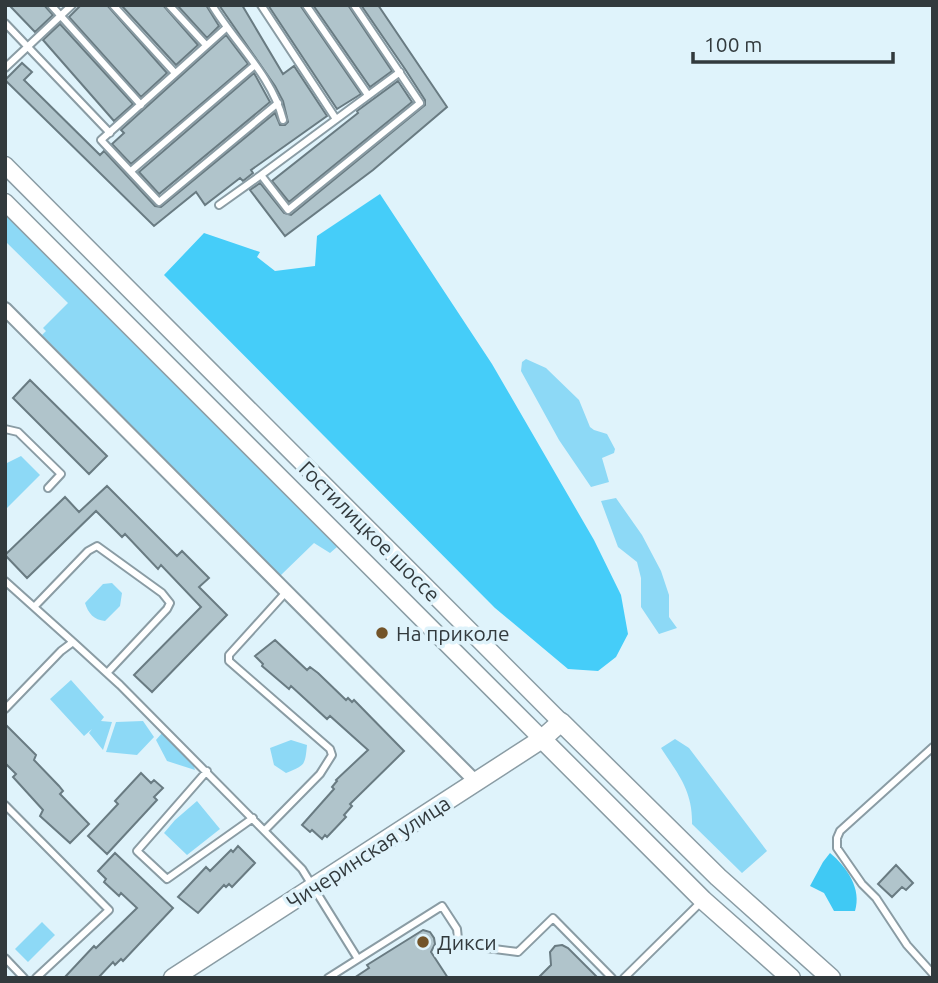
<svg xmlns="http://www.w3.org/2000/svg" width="938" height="983" viewBox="0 0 938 983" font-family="Ubuntu,sans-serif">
<rect width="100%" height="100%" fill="#dff3fb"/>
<!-- green -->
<path fill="#8dd9f6" d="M5,215l332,332 -7,6 -16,-10 -34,33 -238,-241 4,-4 -3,-3 25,-25 -63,-62z
M526,359l20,9 33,32 11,27 4,3 13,4 8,15 -1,4 -12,5 7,24 -18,5 -32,-47 -38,-69 1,-9z
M21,456l19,19 -35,35v-46z
M616,498l26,37 19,36 8,24v22l8,11 -18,6 -18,-27v-29l-4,-16 -19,-15 -17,-46z
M112,583l10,10 -2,13 -15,15c-11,-1 -17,-8 -20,-18l18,-19z
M71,680l33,37 -3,4 11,1 -9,28 -14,-17 3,-4 -8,7 -34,-37z
M143,721l11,16 -17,18 -31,-3 10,-30z
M162,733l31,30 2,7 -28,-9 -11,-21z
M675,739l14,9 78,103 -25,22 -50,-49c1,-33 -14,-50 -31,-76z
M291,740l16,5c-2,21 -2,20 -21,28l-12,-8 -4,-17z
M197,801l23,28 -33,26 -23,-22 11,-13z
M42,922l13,13 -27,27 -13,-13z"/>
<!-- forest -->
<path fill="#45cdf9" d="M380,194l112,170 102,176 27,55 7,39 -12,23 -18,14 -30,-2 -73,-61 -331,-333 40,-42 56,19 -3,5 18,14 40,-5 2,-30z"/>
<!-- water -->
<path fill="#40c9f4" d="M830,853c17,14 32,36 25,58h-21l-10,-18 -14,-7 13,-24z"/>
<!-- building -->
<path fill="#b0c4cb" stroke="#697b82" stroke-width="2" d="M9,5h35l9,10 -18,17z
M81,5h26l60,68 -26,24 -72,-80z
M121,5h42l35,40 -22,20z
M177,5h29l13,21 -12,12z
M219,5h23l41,69 11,-8 33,50 -76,54 2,3 -10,8 -3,-3 -35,27 -9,-13 -42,34 -149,-146 17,-17 10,9 -8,8 76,75 4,-4 51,55 6,1 114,-94 5,12h5l3,-3 -5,-21 -8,-15z
M268,5h32l61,89 -24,15z
M313,5h35l44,66 -22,16z
M361,5h17l69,102 -74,63 -88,66 -35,-46 10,-7 24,30 7,2 134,-110v-5l-20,-31z
M60,24l73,80 -19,17 -71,-81z
M226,35l22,29 -117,100 -19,-20 12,-11 -3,-3z
M254,73l16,29 -111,92 -20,-22z
M398,81l14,21 -123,100 -17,-21 86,-68 -1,-2z
M30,380l77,76 -18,18 -76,-76z
M107,486l70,70 5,-5 27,27 -10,9 28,28 -75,77 -18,-17 67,-68 -40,-42 -3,4 -33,-35 -3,3 -26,-26 -69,67 -22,-23 60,-58 14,15z
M275,640l32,30 3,-3 8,6 28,27 2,-2 4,4 2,-2 50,51 -54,53 2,2 -8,9 2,2 -19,20 -2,-2 -3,4 -10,-9 -2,2 -8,-7 32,-36 -2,-2 5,-6 -1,-1 32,-30 -38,-34 -3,3 -36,-33 -2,3 -27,-23 1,-2 -8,-8z
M5,724l31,31 -2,5 25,26 4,5 -3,3 29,30 -19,19 -30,-27 3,-6 -30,-33 3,-3 -11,-11z
M141,773l10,10 3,-3 9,8 -9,9 3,3 -50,54 -19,-18 30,-32 -3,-3z
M238,846l17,17 -23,24 -3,-3 -3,3 -2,-2 -26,28 -20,-16 28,-30 4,4 21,-21 2,2z
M115,853l58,55 -50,53 -2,-2 -6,6 -2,-3 -15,16h-34l30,-32 2,2 41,-40 -16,-15 -2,3 -15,-14 2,-3 -8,-8z
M896,865l17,18 -7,7 -4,-3 -10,10 -14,-13z
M423,930l7,2 4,6 1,6 -4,8 17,26h-94l15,-10 -2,-3z
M562,945l6,3 30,30h-60l13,-13 -1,-13 5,-6z"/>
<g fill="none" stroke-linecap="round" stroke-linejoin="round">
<!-- service casing -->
<g stroke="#8a9ca4" stroke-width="10">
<path id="service" d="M51,5l90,100
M113,5l62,68
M169,5l37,40
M212,5c23,38 60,71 71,115
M261,5l75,114
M306,5l62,90
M5,23l105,110
M226,28l-125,112 58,62 119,-99
M5,68l67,-63
M131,171l124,-106
M261,175l139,-103
M219,205l42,-30 27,35 132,-107 -66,-98
M5,429l13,3 43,42 -13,14
M5,581l68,61
M35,606l53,-55 9,-5 65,47 8,10 -3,6 -60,64
M5,709l56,-58 12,-9 47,43 182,184 56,90 84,-53 15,23 1,10 5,6 55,7 35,-34 59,60
M933,747l-93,84 -3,7v10l25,36 14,14 31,47 26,29
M207,771l-70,80 30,28 86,-61
M5,805l104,105 -73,68
M265,830l55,-56 12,-19 -2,-6 -101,-88v-6l58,-64
M5,958l19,20
M328,978l30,-19
M624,978l78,-77"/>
</g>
<!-- minor casing -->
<g stroke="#8a9ca4" stroke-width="16">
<path id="minor" d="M5,309l471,473"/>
</g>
<!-- tertiary casing -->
<g stroke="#8a9ca4" stroke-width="19">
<path id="tertiary" d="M5,165l556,557
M5,202l537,537"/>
</g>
<!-- secondary casing -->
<g stroke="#8a9ca4" stroke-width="21">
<path id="secondary" d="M542,739l161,161 88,78
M173,978l369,-239 19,-17 157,155 113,101"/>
</g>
<!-- service -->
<use href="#service" stroke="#fff" stroke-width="6"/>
<!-- minor -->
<use href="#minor" stroke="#fff" stroke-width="12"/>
<!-- tertiary -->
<use href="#tertiary" stroke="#fff" stroke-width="16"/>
<!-- secondary -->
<use href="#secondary" stroke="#fff" stroke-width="18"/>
</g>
<!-- markers -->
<g fill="#735429" stroke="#dff3fb" stroke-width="2.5">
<circle cx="382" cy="633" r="7"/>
<circle cx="423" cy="942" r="7"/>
</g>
<g text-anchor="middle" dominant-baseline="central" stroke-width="7" stroke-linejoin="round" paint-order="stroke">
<!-- street labels -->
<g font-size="21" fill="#323a3d" stroke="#dff3fb">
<text transform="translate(370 531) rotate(45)">Гостилицкое шоссе</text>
<text transform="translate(368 852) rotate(-33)">Чичеринская улица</text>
</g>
<!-- poi labels -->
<g font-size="21" fill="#323a3d" stroke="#dff3fb" text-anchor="start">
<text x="396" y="633">На приколе</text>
<text x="437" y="942">Дикси</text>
</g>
</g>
<!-- border -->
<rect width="938" height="983" fill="none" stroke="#323a3d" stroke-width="14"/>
<!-- scale -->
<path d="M693 52v10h200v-10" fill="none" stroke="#323a3d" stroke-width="3.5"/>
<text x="704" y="52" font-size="21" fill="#323a3d" stroke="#dff3fb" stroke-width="5" paint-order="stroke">100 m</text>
</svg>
